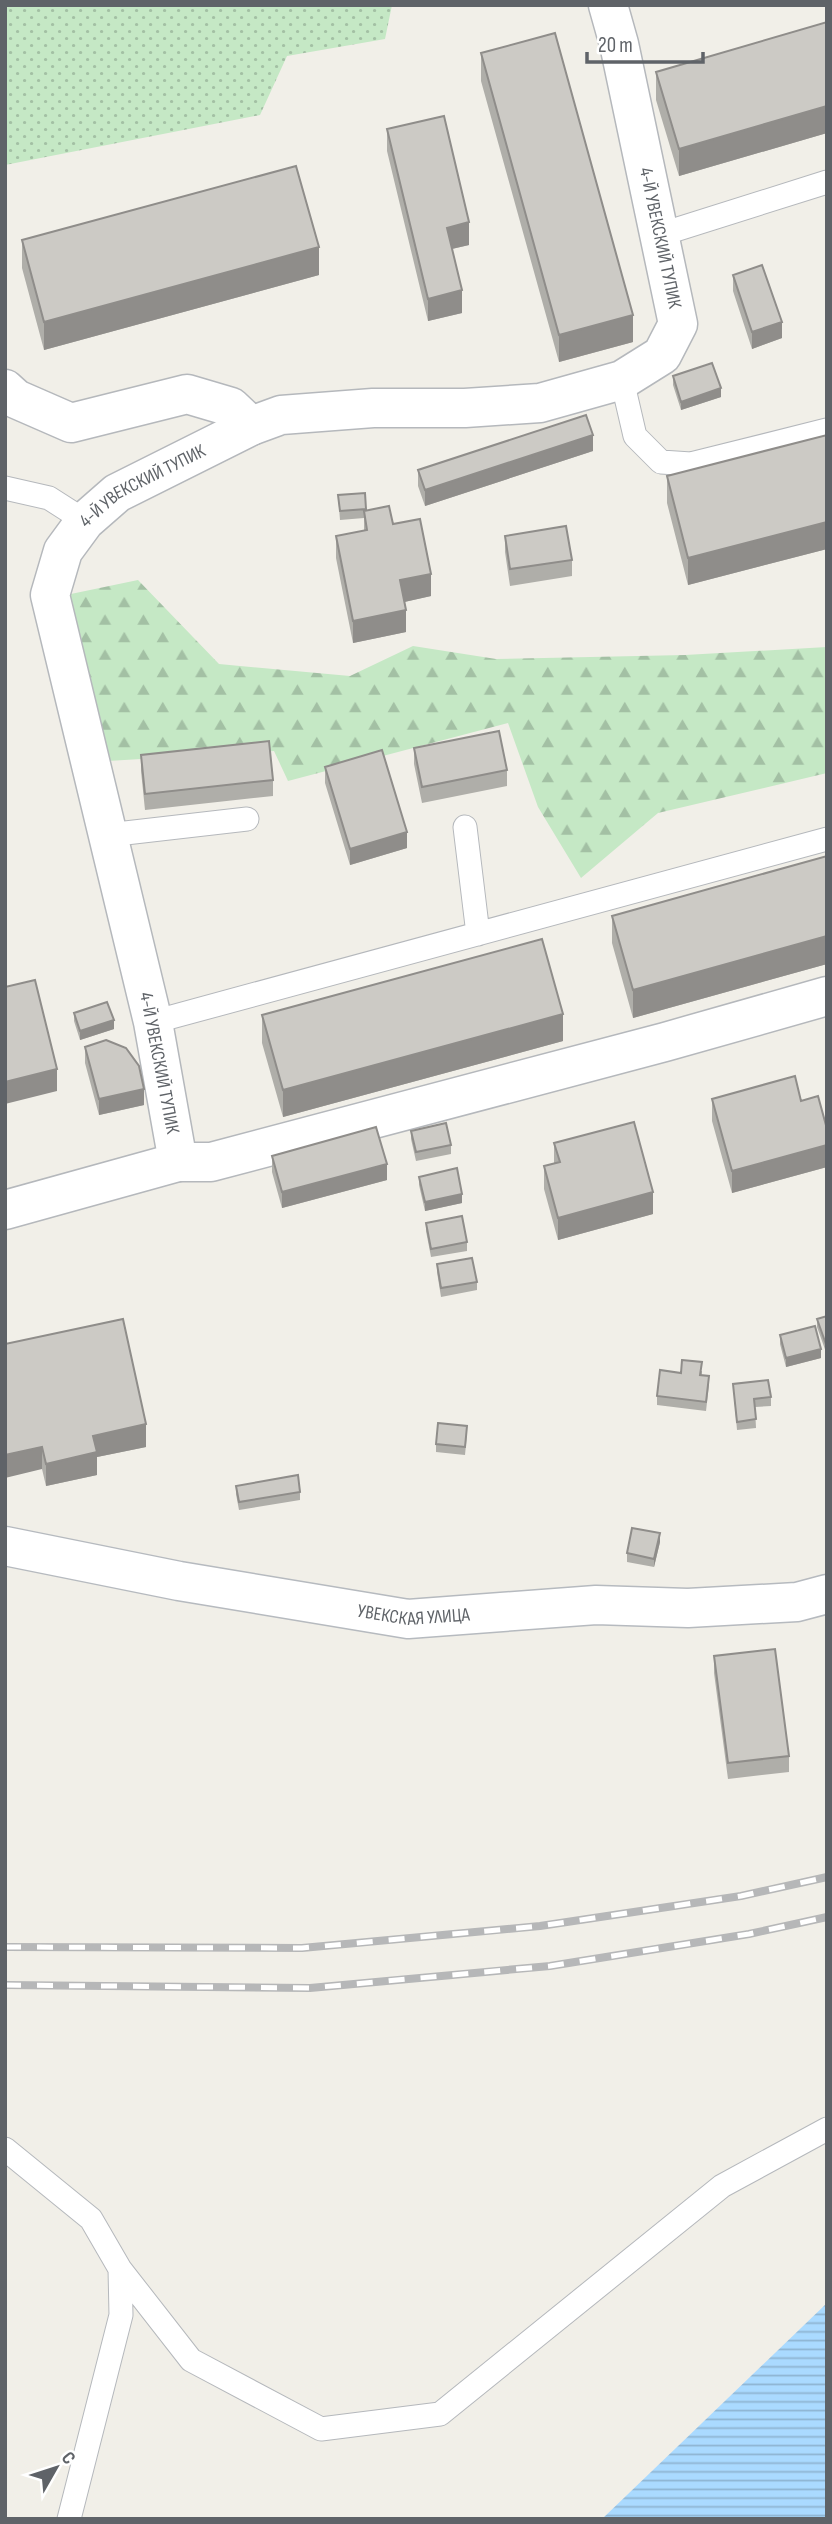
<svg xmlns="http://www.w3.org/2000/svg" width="832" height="2524" viewBox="0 0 832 2524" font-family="'Sofia Sans Condensed',sans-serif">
<defs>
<pattern id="grass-dots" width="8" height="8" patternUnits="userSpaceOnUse" patternTransform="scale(1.75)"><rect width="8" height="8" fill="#c5e8c5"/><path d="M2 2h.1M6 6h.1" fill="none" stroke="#a3c0a4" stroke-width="1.8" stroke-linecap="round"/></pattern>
<pattern id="forest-firs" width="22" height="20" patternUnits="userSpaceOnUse" patternTransform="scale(1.75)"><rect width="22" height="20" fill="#c5e8c5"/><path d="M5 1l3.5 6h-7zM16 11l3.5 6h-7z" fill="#a3c0a4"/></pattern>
<pattern id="water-rules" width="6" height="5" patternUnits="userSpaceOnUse" patternTransform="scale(1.75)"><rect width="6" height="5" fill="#aadaff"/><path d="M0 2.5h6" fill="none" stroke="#8eb4d2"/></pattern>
</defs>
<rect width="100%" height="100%" fill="#f1efe8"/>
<!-- grass -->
<path fill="url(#grass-dots)" d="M5,5h387l-7,34 -98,17 -27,59 -255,50z"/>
<!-- forest -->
<path fill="url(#forest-firs)" d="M138,580l81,84 131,12 63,-30 83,13 189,-4 142,-8v126l-169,40 -77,65 -43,-71 -30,-84 -220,58 -14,-30 -166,10 -42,-166z"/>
<!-- water -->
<path fill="url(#water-rules)" d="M827,2303v216h-225z"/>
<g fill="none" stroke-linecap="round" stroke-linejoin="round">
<!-- lane casing -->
<g stroke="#b5b8bc" stroke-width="25">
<path id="lane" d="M659,235l168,-53
M622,380l13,56 26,26 30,2 136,-34
M5,488l44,10 36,23
M465,827l13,107
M108,835l139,-16
M153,1022l674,-183
M5,2149l86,70 29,50 1,46 -52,204
M120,2269l71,91 130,69 119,-15 282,-228 105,-57"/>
</g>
<!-- street casing -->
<g stroke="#b5b8bc" stroke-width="41">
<g id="street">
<path d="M5,389l11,10 55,24 116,-29 44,13 20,19"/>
<path d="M178,1162h33l454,-120 162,-46"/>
<path id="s1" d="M5,1210l173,-48 -25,-140 -103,-427 13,-44 22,-30 32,-28 134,-67 30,-11 92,-7h92l75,-5 82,-23 40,-25 16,-31 -59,-280 -11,-39"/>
</g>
</g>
<!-- secondary casing -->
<g stroke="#b6babf" stroke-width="41">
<g id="secondary">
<path id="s2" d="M5,1546l174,35 229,38 188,-14 92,3 109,-6 30,-8"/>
</g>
</g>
<!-- lane -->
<use href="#lane" stroke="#fff" stroke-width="23"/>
<!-- street -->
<use href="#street" stroke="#fff" stroke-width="38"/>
<!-- secondary -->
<use href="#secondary" stroke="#fff" stroke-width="38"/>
<!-- rail casing -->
<g stroke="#b6b7b8" stroke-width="8">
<path id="rail" d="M5,1947l297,1 238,-22 201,-30 86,-19
M5,1985l305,3 240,-22 199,-32 78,-17"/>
</g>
<!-- rail -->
<use href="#rail" stroke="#fff" stroke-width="5" stroke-dasharray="16" stroke-linecap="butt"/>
</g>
<!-- wall -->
<path fill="#afaea9" d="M827,22v111l-148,43 -23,-76v-28z
M481,53l152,289 -74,20 -78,-281z
M387,129l82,116 -17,4 10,64 -34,8 -41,-170z
M22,240l297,35 -275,75 -22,-82z
M733,275l49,63 -30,11 -19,-58z
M673,376l48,21 -40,13 -8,-25z
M827,435v114l-139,36 -21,-82v-27z
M593,451l-168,55 -7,-20v-16z
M365,493l1,18 27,13 38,72 -27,6 2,30 -53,11 -17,-85v-22l28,-5v-13l-24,2 -2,-25z
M505,536l67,24v16l-62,10 -5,-34z
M414,748l93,22v16l-85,17 -8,-39z
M141,755l132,25v16l-128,14 -4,-39z
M325,767l82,81 -57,17 -25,-82z
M827,856v108l-194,54 -21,-75v-27z
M74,1013l40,16 -34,11 -6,-19z
M262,1015l301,26 -280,76 -21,-74z
M85,1047l59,58 -45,10 -14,-52z
M712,1099l89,2 26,28v38l-95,26 -20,-72z
M411,1131l40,14v9l-35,7 -5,-22z
M554,1143l99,71 -95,26 -14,-51v-23l10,-3z
M272,1156l115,24 -105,28 -10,-36z
M419,1177l43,26 -37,8 -6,-26z
M426,1223l41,19v9l-36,6 -5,-26z
M437,1264l40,18v8l-36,7 -4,-25z
M827,1316v39l-10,-28v-8z
M780,1335l41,23 -35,9 -6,-23z
M5,1344l141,103 -49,10v18l-51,11 -4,-17z
M702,1371v4l7,10 -3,26 -49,-6v-9l24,-23z
M733,1384l38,13v9l-16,1 1,21 -19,2z
M467,1434l-2,21 -29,-3v-8z
M236,1486l64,6v8l-61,10 -3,-16z
M660,1542l-6,25 -27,-5v-9z
M714,1656l75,100v16l-61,7 -14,-106z"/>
<!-- shaded-wall -->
<path fill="#8f8d8a" d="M827,106v27l-148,43v-27z
M469,222v23l-22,5v-22z
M319,247v28l-275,75v-28z
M462,290v23l-34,8v-22z
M633,315v27l-74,20v-27z
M782,322v16l-30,11v-17z
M721,388v9l-40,13v-8z
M593,435v16l-168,55v-16z
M827,522v27l-139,36v-27z
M431,574v22l-31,7v-23z
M406,610v22l-53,11v-22z
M407,832v16l-57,17v-16z
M827,936v28l-194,54v-28z
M563,1014v27l-280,76v-27z
M114,1020v9l-34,11v-9z
M57,1069v22l-52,13v-22z
M144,1089v16l-45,10v-16z
M827,1145v22l-95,26v-22z
M387,1164v16l-105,28v-16z
M653,1192v22l-95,26v-22z
M462,1194v9l-37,8v-9z
M821,1349v9l-35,9v-9z
M146,1424v23l-49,10v18l-51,11v-22l47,-28z
M42,1447v22l-37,9v-23z
M660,1533v9l-6,25v-8z"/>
<!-- building -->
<path fill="#cccac5" stroke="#8f8d8a" stroke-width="2" d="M827,22v84l-148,43 -23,-77z
M555,33l78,282 -74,20 -78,-282z
M444,116l25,106 -22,6 15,62 -34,9 -41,-170z
M296,166l23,81 -275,75 -22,-82z
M762,265l20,57 -30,10 -19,-57z
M712,363l9,25 -40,14 -8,-26z
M586,415l7,20 -168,55 -7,-20z
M827,435v87l-139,36 -21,-82z
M365,493l1,16 -26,2 -2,-16z
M389,506l4,18 27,-5 11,55 -31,6 6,30 -53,11 -17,-85 31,-6 -3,-19z
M566,526l6,34 -62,9 -5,-33z
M499,731l8,39 -85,17 -8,-39z
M269,741l4,39 -128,14 -4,-39z
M382,750l25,82 -57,17 -25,-82z
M827,856v80l-194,54 -21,-74z
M542,939l21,75 -280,76 -21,-75z
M35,980l22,89 -52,13v-95z
M107,1002l7,18 -34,11 -6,-18z
M106,1040l20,8 13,18 5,23 -45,10 -14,-52z
M795,1076l6,25 17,-5 9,33v16l-95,26 -20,-72z
M634,1122l19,70 -95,26 -14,-52 16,-4 -6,-19z
M446,1123l5,22 -35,7 -5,-21z
M376,1127l11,37 -105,28 -10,-36z
M457,1168l5,26 -37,8 -6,-25z
M462,1216l5,26 -36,7 -5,-26z
M472,1258l5,24 -36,6 -4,-24z
M827,1316v31l-10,-28z
M123,1319l23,105 -53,12 4,16 -51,12 -4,-17 -37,8v-111z
M815,1326l6,23 -35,9 -6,-23z
M682,1360l20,2 -2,13 9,1 -3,26 -49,-6 3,-26 21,3z
M768,1380l3,17 -17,2 2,20 -19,3 -4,-38z
M438,1423l29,3 -2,21 -29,-3z
M298,1475l2,17 -61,10 -3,-16z
M632,1528l28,5 -6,26 -27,-6z
M775,1649l14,107 -61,7 -14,-107z"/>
<g text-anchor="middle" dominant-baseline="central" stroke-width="7" stroke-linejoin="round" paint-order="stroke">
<!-- street labels -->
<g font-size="19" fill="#5f6368" stroke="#fff">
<text transform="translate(660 238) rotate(78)">4-Й УВЕКСКИЙ ТУПИК</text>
<text stroke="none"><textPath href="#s1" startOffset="912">4-Й УВЕКСКИЙ ТУПИК</textPath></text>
<text transform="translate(159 1063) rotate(79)">4-Й УВЕКСКИЙ ТУПИК</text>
<text stroke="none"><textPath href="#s2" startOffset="415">УВЕКСКАЯ УЛИЦА</textPath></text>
</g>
</g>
<!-- border -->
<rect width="832" height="2524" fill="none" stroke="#5f6368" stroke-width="14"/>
<!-- north arrow -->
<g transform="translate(56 2468) rotate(51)" stroke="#ffffff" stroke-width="5" paint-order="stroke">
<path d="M0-5L12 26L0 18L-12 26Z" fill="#5f6368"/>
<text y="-10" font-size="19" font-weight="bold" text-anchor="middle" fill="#5f6368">С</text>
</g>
<!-- scale -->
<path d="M587 52v10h116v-10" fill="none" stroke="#5f6368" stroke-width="3.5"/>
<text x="598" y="52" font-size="21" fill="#5f6368" stroke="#ffffff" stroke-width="5" paint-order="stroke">20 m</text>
</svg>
